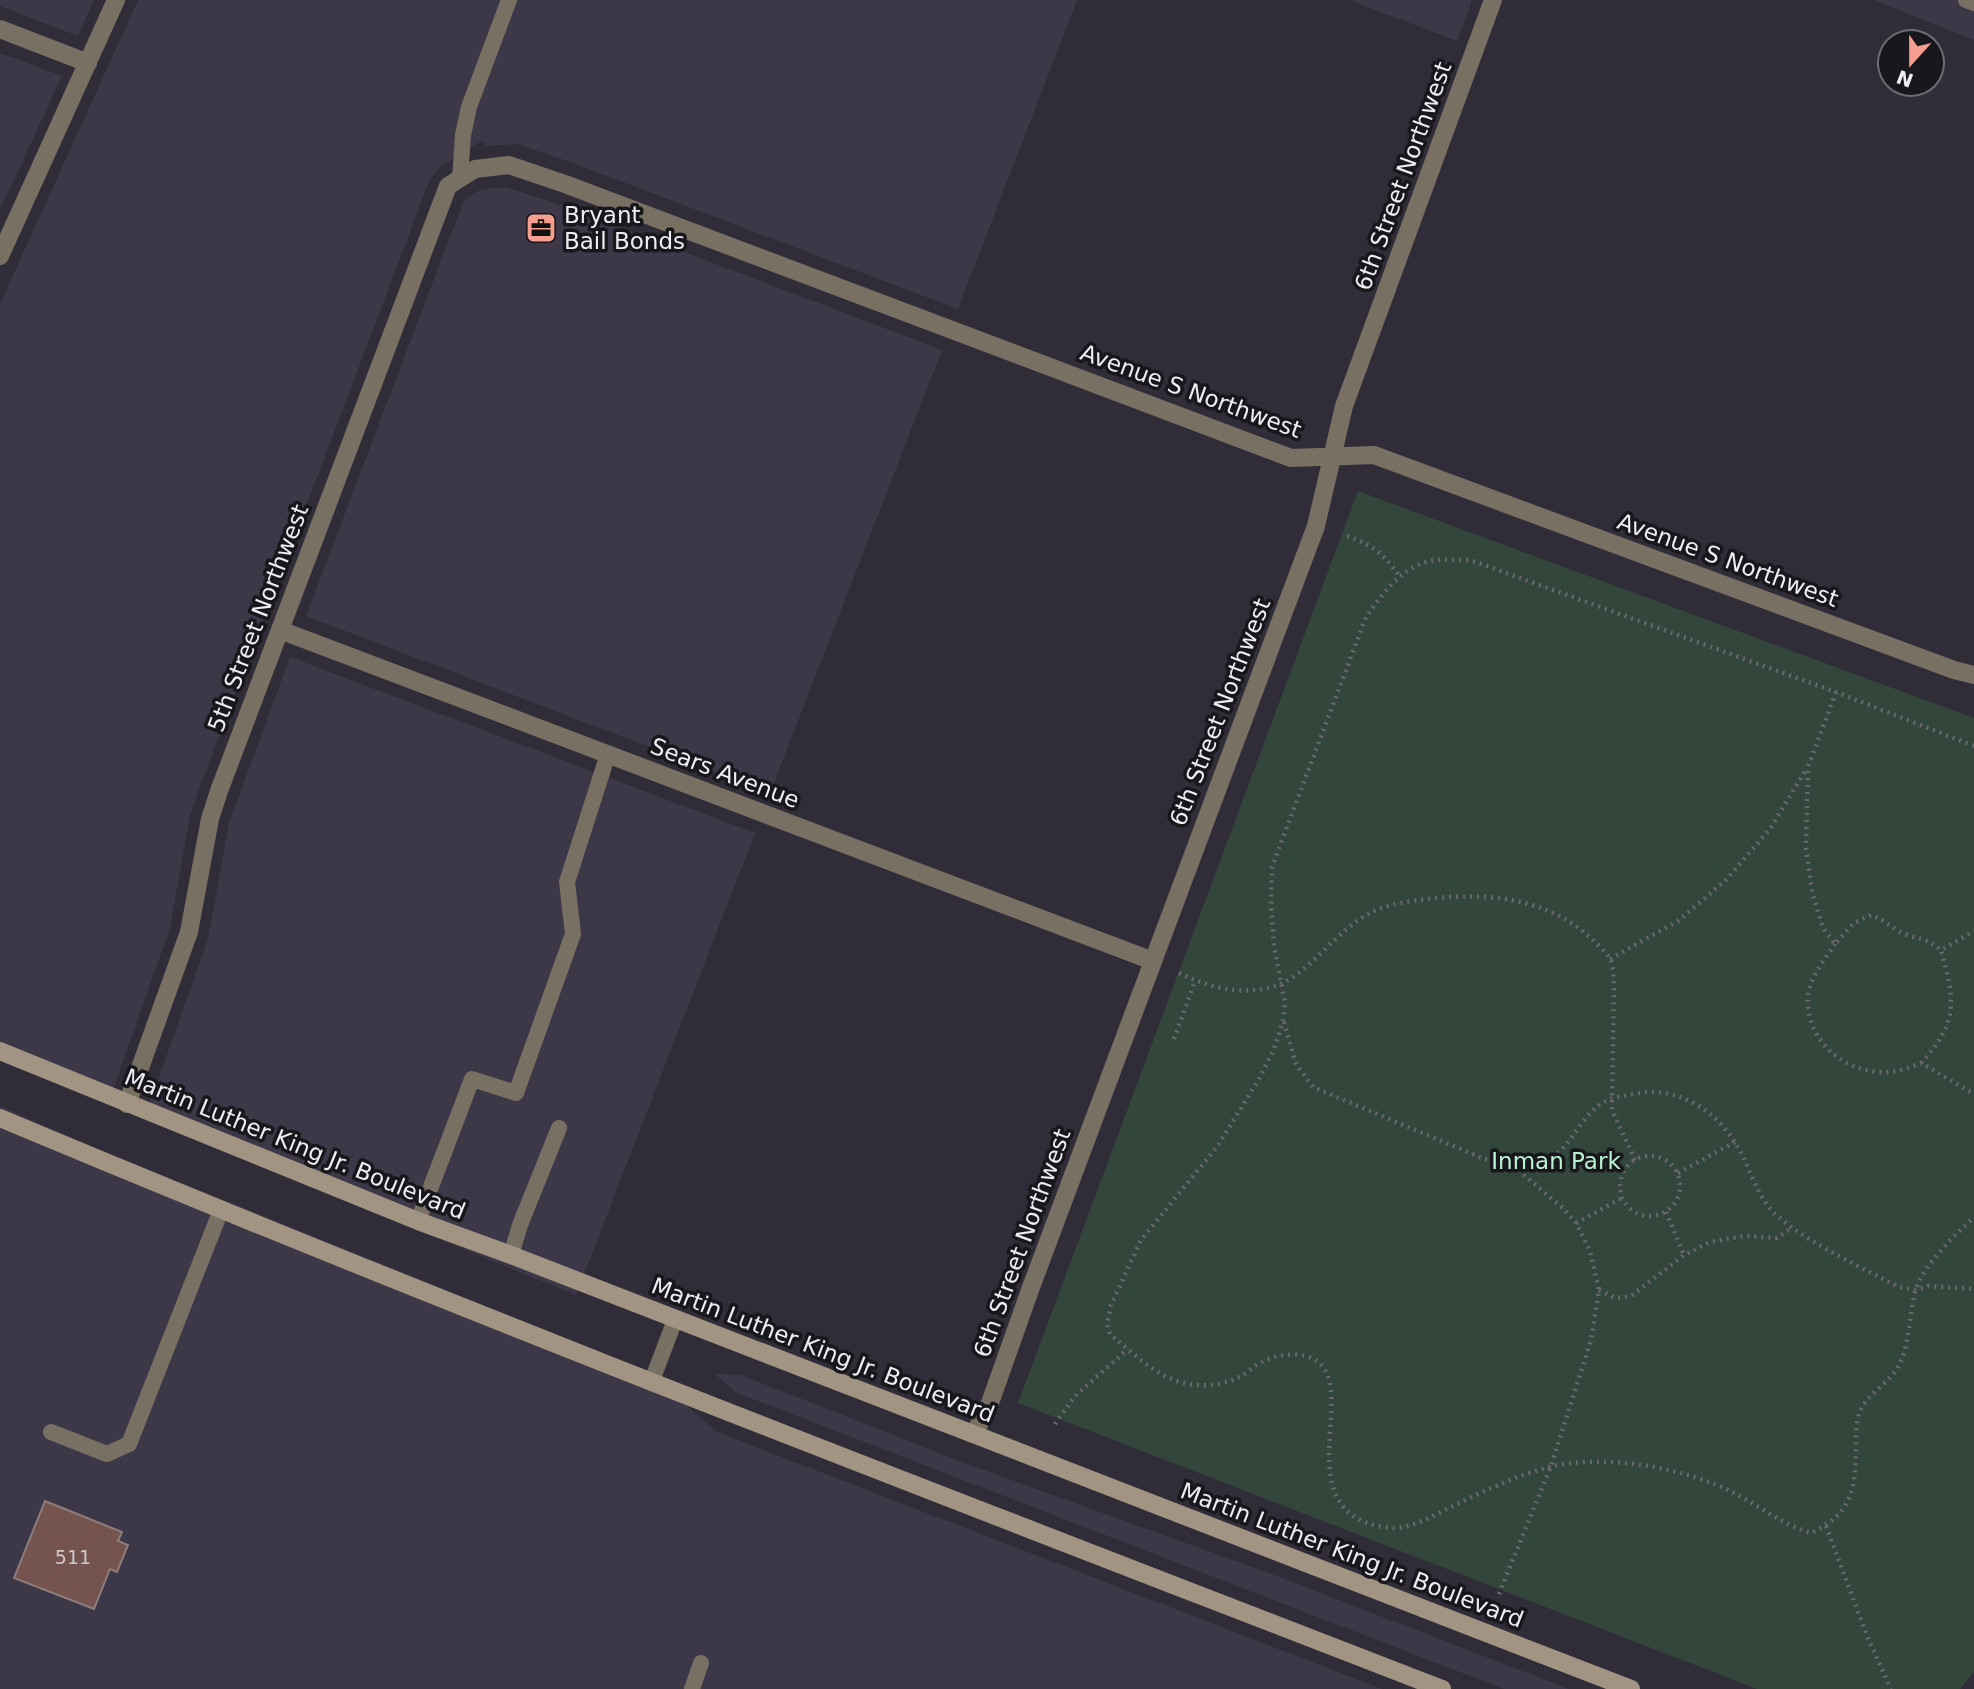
<svg xmlns="http://www.w3.org/2000/svg" width="1974" height="1689" viewBox="0 0 1974 1689" font-family="'DejaVu Sans',sans-serif">
<rect width="100%" height="100%" fill="#302d38"/>
<!-- built -->
<path fill="#3d3848" d="M0,0h94l-16,36 -78,-30z
M138,0h939l-119,309 -385,-146 -56,-19 -31,2 -3,-6 -44,28 -9,11 -229,605 -11,32 -20,112 -62,176 -108,-45v-755z
M1349,0h123l-15,41z
M1874,0h100v40z
M0,53l62,23 -62,134z
M506,187l52,17 384,146 -172,443 -464,-177 158,-416 16,-10z
M290,657l465,176 -179,462 -432,-176 64,-180 21,-116z
M0,1106l93,41 541,219 13,6 70,60 665,257h-1382z
M715,1374l26,1 218,86 315,114 295,114h-65l-769,-297z"/>
<!-- green -->
<path fill="#33463b" d="M1358,491l616,227v954l-14,17h-203l-739,-286z"/>
<!-- building -->
<path fill="#75544f" stroke="#8d7e7c" stroke-width="2" d="M45,1501l77,31 -4,9 10,4 -11,27 -7,-3 -16,40 -80,-31z"/>
<g fill="none" stroke-linecap="round" stroke-linejoin="round">
<!-- path -->
<path stroke="#6a6771" stroke-width="4.5" stroke-dasharray="2 5" stroke-linecap="butt" d="M1347,536c27,10 36,17 53,41
M1836,692l-28,75 -2,80 6,45 11,36 12,16 19,-21 17,-8c12,4 19,11 29,17 16,8 23,3 41,18l33,-19
M1974,746l-138,-54 -366,-132c-11,0 -23,-1 -33,0 -33,3 -54,33 -71,57l-94,250 -1,39 3,40 11,56 -2,19 -9,28 -15,30 -42,68 -76,93 -30,65 -4,19 3,10c18,15 37,34 59,44 23,10 50,10 72,-2 6,-3 11,-9 17,-12 15,-9 35,-12 51,-7 55,20 -19,137 58,166 12,4 28,7 41,3 17,-5 33,-14 49,-22 29,-14 61,-29 93,-37 54,-14 137,1 186,27 25,13 47,31 75,39 41,-19 45,-45 45,-87 0,-10 0,-23 3,-32 6,-20 31,-30 40,-49 11,-22 10,-49 16,-73 8,-27 39,-56 59,-75
M1835,944c-10,16 -26,33 -27,53 -2,46 39,78 82,75 10,0 22,-6 31,-9l53,31
M1610,959l68,-38 47,-40 45,-52 37,-61
M1179,973c30,14 60,23 93,14 37,-10 64,-59 102,-76 19,-8 42,-11 63,-13 56,-5 111,1 155,41 5,5 14,13 18,20 3,5 3,14 4,21l-2,130 23,50
M1284,1022l12,42 17,23 169,71c14,3 33,11 47,9 44,-4 48,-63 89,-70 12,-2 25,-6 37,-5 42,3 71,30 89,67 7,15 14,34 24,47 22,29 97,63 131,81l17,3 12,-4 46,3
M1174,1039l21,-58
M1921,1063c38,-41 34,-63 20,-113
M1620 1186a30 30 0 1 1 60 0a30 30 0 1 1-60 0Z
M1678,1173l57,-31
M1666,1212l18,43
M1576,1223l46,-25
M1599,1290l16,8 16,-2 53,-41 26,-13 34,-6 33,2 15,-10
M1055,1424l19,-27 54,-48
M1826,1526l43,115 22,48
M1499,1594l52,-128 40,-126 8,-50 -9,-39 -14,-28 -13,-15 -51,-43"/>
<!-- service -->
<path stroke="#797064" stroke-width="16" d="M1966,0l8,3
M460,179l3,-44 6,-28 40,-107
M418,1221l54,-142 44,14 57,-159 -6,-52 41,-128
M511,1255l9,-30 39,-97
M651,1383l24,-63
M51,1432l56,22 22,-10 92,-234
M692,1689l9,-26"/>
<!-- minor -->
<path stroke="#797064" stroke-width="18" d="M0,29l88,34
M280,630l873,331
M127,1104l62,-172 21,-113 9,-28 229,-605 27,-17 34,-4 56,19 726,274 83,-3 580,215 20,5
M974,1434l16,-31 40,-113 286,-764 28,-120 149,-406"/>
<!-- tertiary -->
<path stroke="#797064" stroke-width="18" d="M0,256l116,-256"/>
<!-- secondary -->
<path stroke="#a29482" stroke-width="18" d="M0,1051l418,170 93,34 1120,434
M0,1118c477,200 960,384 1442,571"/>
</g>
<!-- icons -->
<defs>
<g id="office-square" transform="scale(1.575)"><rect x="-9" y="-9" width="18" height="18" rx="4" fill="#f59d8f" stroke="#18171b"/><path d="M-6-3h4V-5.5h4V-3h4V5H-6ZM-1-4.5V-3h2v-1.5ZM-6 0V1H6V0Z" fill="#111"/></g>
</defs>
<g fill-rule="evenodd">
<use href="#office-square" x="541" y="228"/>
</g>
<g text-anchor="middle" dominant-baseline="central" stroke-width="7" stroke-linejoin="round" paint-order="stroke">
<!-- number labels -->
<g font-size="19" fill="#d0c7cb">
<text x="73" y="1557">511</text>
</g>
<!-- street labels -->
<g font-size="23" fill="#efedf4" stroke="#18171b">
<text transform="translate(1403 176) rotate(-70)">6th Street Northwest</text>
<text transform="translate(1191 391) rotate(20)">Avenue S Northwest</text>
<text transform="translate(1728 560) rotate(20)">Avenue S Northwest</text>
<text transform="translate(258 618) rotate(-69)">5th Street Northwest</text>
<text transform="translate(1220 712) rotate(-69)">6th Street Northwest</text>
<text transform="translate(725 773) rotate(21)">Sears Avenue</text>
<text transform="translate(295 1144) rotate(22)">Martin Luther King Jr. Boulevard</text>
<text transform="translate(1022 1243) rotate(-70)">6th Street Northwest</text>
<text transform="translate(823 1350) rotate(21)">Martin Luther King Jr. Boulevard</text>
<text transform="translate(1352 1555) rotate(21)">Martin Luther King Jr. Boulevard</text>
</g>
<!-- poi labels -->
<g font-size="23" fill="#efedf4" stroke="#18171b" text-anchor="start">
<text x="564" y="215">Bryant<tspan x="564" dy="26">Bail Bonds</tspan></text>
</g>
<!-- park labels -->
<g font-size="23" fill="#b8f3d1" stroke="#18171b">
<text x="1556" y="1161">Inman Park</text>
</g>
</g>
<!-- north arrow -->
<g transform="translate(1911 63) rotate(201)"><circle r="33" fill="#18171b" stroke="#6e6d72" stroke-width="2"/>
<path d="M0-5L12 26L0 18L-12 26Z" fill="#f59d8f"/>
<text y="-10" font-size="19" font-weight="bold" text-anchor="middle" fill="#efedf4">N</text>
</g>
</svg>
